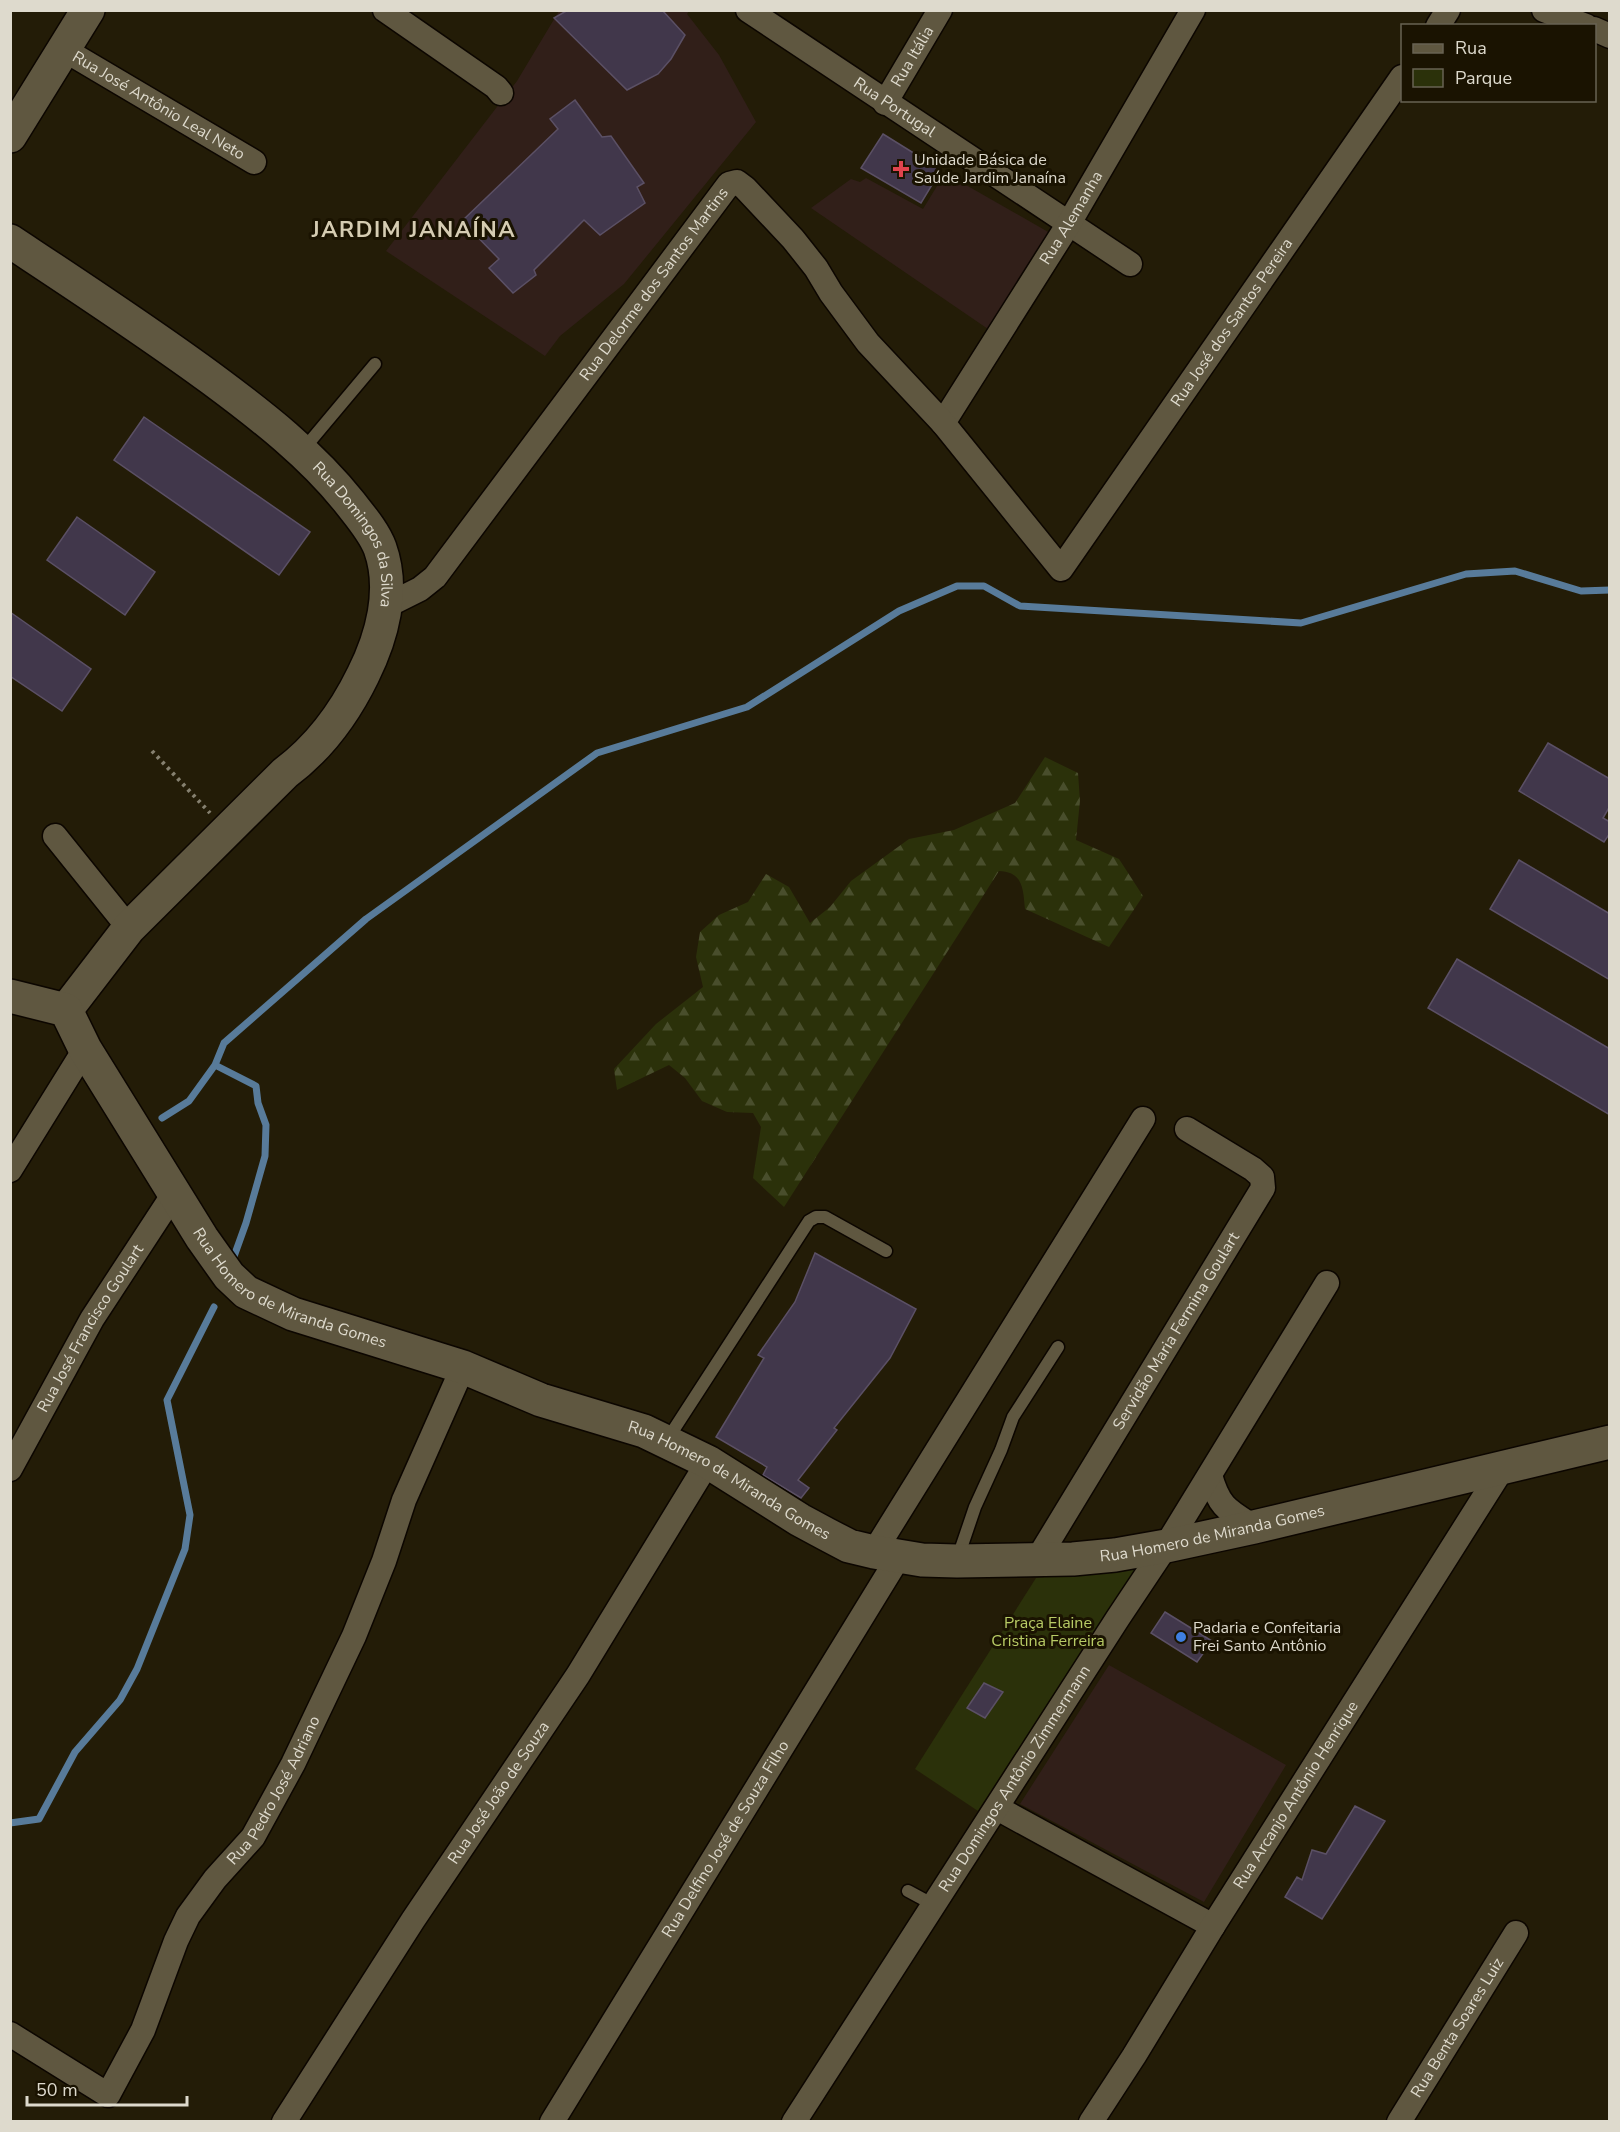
<svg xmlns="http://www.w3.org/2000/svg" width="1620" height="2132" viewBox="0 0 1620 2132" font-family="'Nunito Sans',sans-serif">
<defs>
<pattern id="forest-firs" width="22" height="20" patternUnits="userSpaceOnUse" patternTransform="scale(1.5)"><rect width="22" height="20" fill="#2b310a"/><path d="M5 1l3.5 6h-7zM16 11l3.5 6h-7z" fill="#494e2c"/></pattern>
</defs>
<rect width="100%" height="100%" fill="#231c07"/>
<!-- education -->
<path fill="#311f19" d="M559,11h130l-2,3 32,41 37,67 -132,162 -64,52 -15,20 -159,-105 131,-170z
M945,173l105,60 -62,96 -177,-121 40,-29 9,3 6,-4 57,31z
M1109,1665l177,100 -82,137 -184,-98z"/>
<!-- forest -->
<path fill="url(#forest-firs)" d="M1045,757l33,16 2,28 -4,39 43,19 24,37 -34,51 -84,-38c-2,-19 -1,-37 -26,-38l-215,336 -31,-29 8,-51 -8,-14 -26,-1 -25,-11 -17,-23 -16,-13 -52,25 -3,-21 42,-45 47,-37 -7,-30 4,-25 19,-17 29,-13 18,-28 23,13 21,36 20,-16 21,-26 58,-42 45,-9 61,-27z"/>
<!-- green -->
<path fill="#2b310a" d="M1137,1566l-159,245 -63,-42 121,-191z"/>
<g fill="none" stroke-linecap="round" stroke-linejoin="round">
<!-- stream -->
<path stroke="#587b9a" stroke-width="7" d="M215,1065l41,21 2,17 8,22 -1,31 -19,67 -14,39
M162,1118l27,-17 26,-36 9,-22 142,-124 231,-166 150,-46 152,-96 58,-25h27l36,20 281,17 165,-49 49,-3 66,20 29,-1
M10,1823l29,-4 36,-67 45,-52 17,-31 48,-120 5,-34 -23,-115 47,-93"/>
</g>
<!-- building -->
<path fill="#41374b" stroke="#5b5065" stroke-width="1.5" d="M568,10h94l23,25 -14,24 -13,15 -31,16 -73,-72z
M575,100l27,37 9,-1 33,47 -7,4 8,16 -45,32 -16,-15 -50,50 2,5 -23,18 -24,-25 10,-9 -37,-38 96,-92 -8,-10z
M883,134l58,36 -20,33 -60,-35z
M144,417l166,115 -31,43 -165,-115z
M77,517l78,55 -30,43 -78,-55z
M10,612l81,57 -29,42 -52,-35z
M1548,743l62,36v27l-7,12 7,4v11l-6,9 -85,-51z
M1519,860l91,54v66l-120,-71z
M1457,959l153,90v66l-182,-107z
M815,1253l101,56 -26,49 -56,70 3,2 -39,50 11,8 -8,10 -38,-23 4,-8 -51,-30 48,-79 -6,-3 37,-53z
M1165,1612l47,29 -15,21 -46,-29z
M984,1683l19,9 -18,26 -18,-10z
M1355,1806l30,15 -63,98 -37,-22 12,-20 5,3 10,-30 14,4z"/>
<g fill="none" stroke-linecap="round" stroke-linejoin="round">
<!-- lane casing -->
<g stroke="#0c0600" stroke-width="15">
<path id="lane" d="M302,451l73,-87
M667,1440l142,-219 7,-4h9l61,34
M957,1560l18,-53 26,-57 12,-33 45,-70
M908,1891l26,14"/>
</g>
<!-- street casing -->
<g stroke="#0c0600" stroke-width="27">
<g id="street">
<path d="M385,10l111,77 5,6"/>
<path id="s1" d="M748,10l382,254"/>
<path d="M1544,10l42,16"/>
<path d="M1438,26l10,-16"/>
<path d="M1594,29l16,7"/>
<path id="s2" d="M63,49l191,113"/>
<path id="s3" d="M885,103l55,-93"/>
<path id="s4" d="M943,423l125,-198 125,-215"/>
<path id="s5" d="M386,606l34,-17 15,-12 294,-393 8,-2 8,6 48,51 23,29 15,25 37,50 75,80 118,146 341,-492"/>
<path d="M55,836l74,92"/>
<path d="M10,1170l75,-121"/>
<path id="s6" d="M10,1469l82,-150 83,-127"/>
<path d="M1210,1475c9,32 17,35 44,52"/>
<path d="M874,1552l269,-433"/>
<path id="s7" d="M1037,1560l226,-372 -1,-11 -9,-8 -66,-40"/>
<path d="M997,1808l216,118"/>
<path id="s8" d="M10,2034l98,61 35,-65 33,-89 12,-25 27,-37 38,-42 40,-73 61,-128 30,-75 20,-61 59,-133"/>
<path id="s9" d="M284,2122l129,-202 165,-245 130,-213"/>
<path id="s10" d="M552,2122l346,-564"/>
<path id="s11" d="M794,2122l324,-504 48,-72 161,-263"/>
<path id="s12" d="M1091,2122l43,-66 79,-130 289,-457"/>
<path id="s13" d="M1399,2122l117,-189"/>
</g>
</g>
<!-- secondary casing -->
<g stroke="#0c0600" stroke-width="36">
<g id="secondary">
<path d="M10,136l78,-126"/>
<path id="s14" d="M10,241c68,45 137,90 202,138 50,37 100,76 138,124 11,14 24,29 30,45 15,42 2,89 -17,127 -19,39 -43,72 -78,98l-156,155 -63,82"/>
<path id="s15" d="M10,996l56,14 19,39 117,189 27,38 17,16 47,22 170,53 78,33 103,31 64,31 92,58 26,14 23,12 25,6 48,8 35,1 116,-2 42,-4 51,-9 88,-19 356,-85"/>
</g>
</g>
<!-- path -->
<path stroke="#868170" stroke-width="4" stroke-dasharray="3 4.5" stroke-linecap="butt" d="M152,751l58,62"/>
<!-- lane -->
<use href="#lane" stroke="#5f5740" stroke-width="12"/>
<!-- street -->
<use href="#street" stroke="#5f5740" stroke-width="24"/>
<!-- secondary -->
<use href="#secondary" stroke="#5f5740" stroke-width="33"/>
</g>
<!-- markers -->
<path fill="#e0444e" stroke="#1a1301" stroke-width="2" d="M898 160h6v6h6v6h-6v6h-6v-6h-6v-6h6z"/>
<circle fill="#3f7fe0" stroke="#1a1301" stroke-width="2" cx="1181" cy="1637" r="6"/>
<g text-anchor="middle" dominant-baseline="central" stroke-width="6" stroke-linejoin="round" paint-order="stroke">
<!-- street labels -->
<g font-size="16" fill="#dedacd" stroke="#1a1301">
<text stroke="none"><textPath href="#s3" startOffset="54">Rua Itália</textPath></text>
<text stroke="none"><textPath href="#s2" startOffset="111">Rua José Antônio Leal Neto</textPath></text>
<text stroke="none"><textPath href="#s1" startOffset="176">Rua Portugal</textPath></text>
<text stroke="none"><textPath href="#s4" startOffset="242">Rua Alemanha</textPath></text>
<text stroke="none"><textPath href="#s5" startOffset="423">Rua Delorme dos Santos Martins</textPath></text>
<text stroke="none"><textPath href="#s5" startOffset="1362">Rua José dos Santos Pereira</textPath></text>
<text stroke="none"><textPath href="#s14" startOffset="462">Rua Domingos da Silva</textPath></text>
<text stroke="none"><textPath href="#s15" startOffset="428">Rua Homero de Miranda Gomes</textPath></text>
<text stroke="none"><textPath href="#s6" startOffset="162">Rua José Francisco Goulart</textPath></text>
<text stroke="none"><textPath href="#s7" startOffset="268">Servidão Maria Fermina Goulart</textPath></text>
<text stroke="none"><textPath href="#s15" startOffset="914">Rua Homero de Miranda Gomes</textPath></text>
<text stroke="none"><textPath href="#s15" startOffset="1418">Rua Homero de Miranda Gomes</textPath></text>
<text stroke="none"><textPath href="#s11" startOffset="408">Rua Domingos Antônio Zimmermann</textPath></text>
<text stroke="none"><textPath href="#s8" startOffset="465">Rua Pedro José Adriano</textPath></text>
<text stroke="none"><textPath href="#s9" startOffset="393">Rua José João de Souza</textPath></text>
<text stroke="none"><textPath href="#s12" startOffset="386">Rua Arcanjo Antônio Henrique</textPath></text>
<text stroke="none"><textPath href="#s10" startOffset="332">Rua Delfino José de Souza Filho</textPath></text>
<text stroke="none"><textPath href="#s13" startOffset="111">Rua Benta Soares Luiz</textPath></text>
</g>
<!-- poi labels -->
<g font-size="16" fill="#dedacd" stroke="#1a1301" text-anchor="start">
<text x="914" y="160">Unidade Básica de<tspan x="914" dy="18">Saúde Jardim Janaína</tspan></text>
<text x="1193" y="1628">Padaria e Confeitaria<tspan x="1193" dy="18">Frei Santo Antônio</tspan></text>
</g>
<!-- park labels -->
<g font-size="16" fill="#b8cb65" stroke="#1a1301">
<text x="1048" y="1623">Praça Elaine<tspan x="1048" dy="18">Cristina Ferreira</tspan></text>
</g>
<!-- district labels -->
<g font-size="22" font-weight="bold" letter-spacing="1.5" fill="#d5ccb2" stroke="#1a1301">
<text x="414" y="230">JARDIM JANAÍNA</text>
</g>
</g>
<!-- border -->
<rect width="1620" height="2132" fill="none" stroke="#dedacd" stroke-width="24"/>
<!-- legend -->
<rect x="1401" y="24" width="195" height="78" fill="#1a1301" stroke="#686353" stroke-width="1.5"/>
<rect x="1413" y="44" width="30" height="9" fill="#5f5740" stroke="#686353" stroke-width="1.5"/>
<text x="1455" y="54" font-size="18" fill="#dedacd">Rua</text>
<rect x="1413" y="69" width="30" height="18" fill="#2b310a" stroke="#686353" stroke-width="1.5"/>
<text x="1455" y="84" font-size="18" fill="#dedacd">Parque</text>
<!-- scale -->
<path d="M27 2096v9h160v-9" fill="none" stroke="#dedacd" stroke-width="3"/>
<text x="36" y="2096" font-size="18" fill="#dedacd" stroke="#1a1301" stroke-width="4.5" paint-order="stroke">50 m</text>
</svg>
